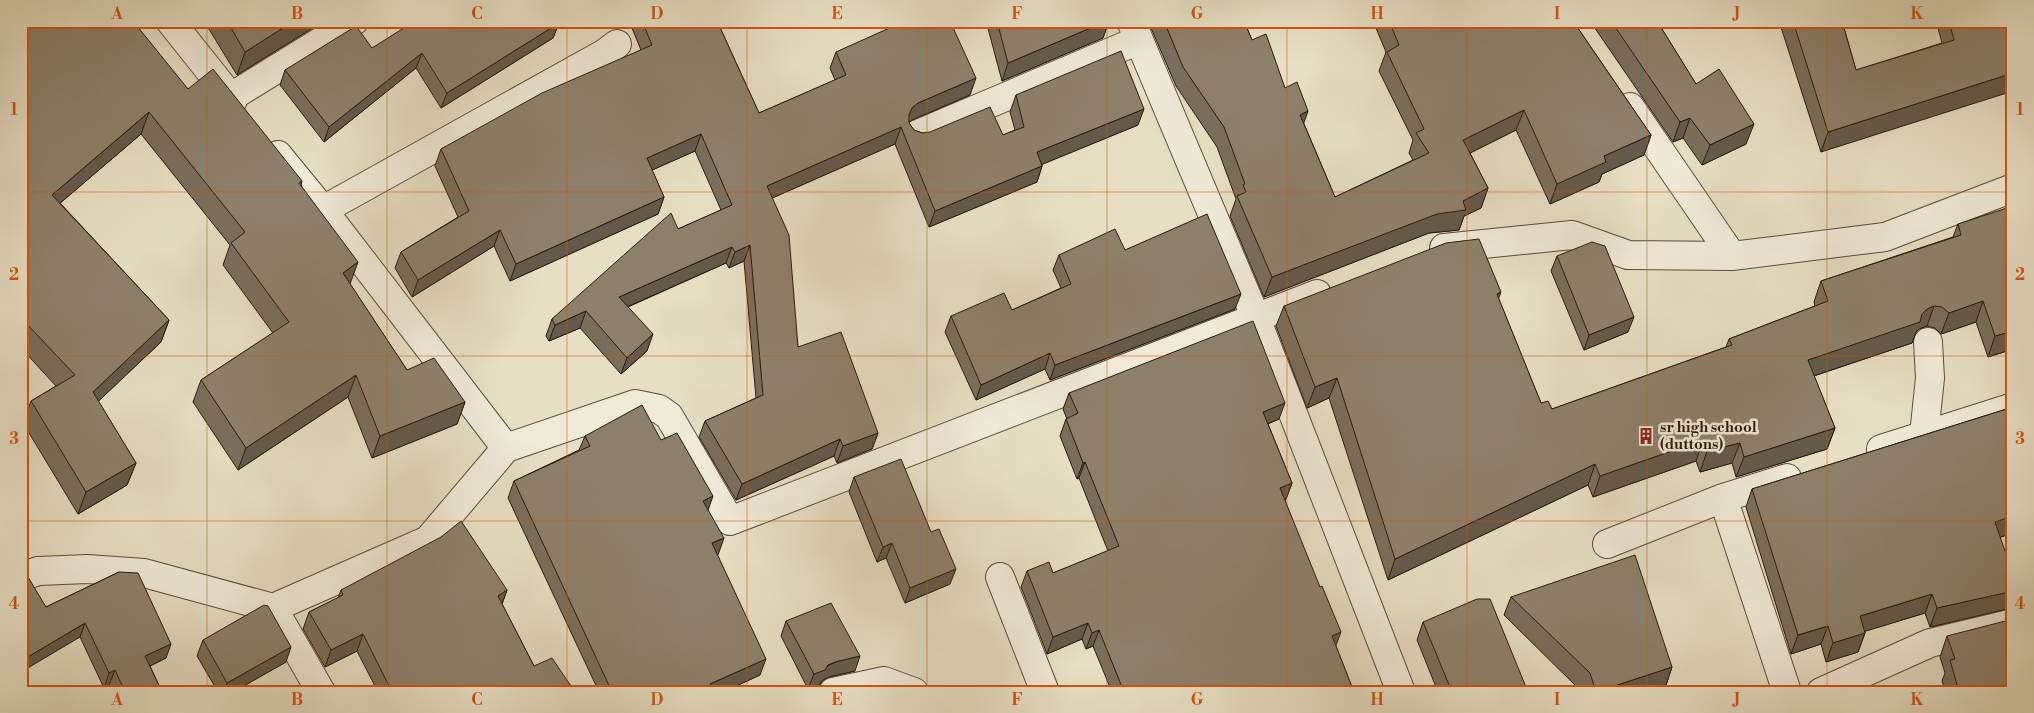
<svg xmlns="http://www.w3.org/2000/svg" width="2034" height="713" viewBox="0 0 2034 713" font-family="'Libre Bodoni',serif">
<rect width="100%" height="100%" fill="#e6dfc3"/>
<filter id="stains"><feTurbulence type="fractalNoise" baseFrequency=".004" numOctaves="4"/><feColorMatrix values="0 0 0 0 .2 0 0 0 0 .09 0 0 0 0 .02 0 0 0 .5 -.17"/></filter>
<radialGradient id="worn" r=".72"><stop offset=".6" stop-color="#630" stop-opacity="0"/><stop offset="1" stop-color="#630" stop-opacity=".3"/></radialGradient>
<g fill="none" stroke-linecap="round" stroke-linejoin="round">
<!-- minor casing -->
<g stroke="#5b4b3a" stroke-width="30">
<path id="minor" d="M170,21l63,79
M1131,21l125,297 145,374
M231,97l123,-76
M1630,107l102,149
M918,134l221,-94
M278,155l45,55 183,238
M323,210l282,-157 12,-9
M1444,248l128,-13 56,20 104,1 153,-19 128,-49
M1924,435l6,-57 -2,-36
M1881,449l132,-42
M1723,498l64,194
M1607,544l116,-46 64,-20
M21,577l17,-6 49,-2 57,4 129,35 155,-68 78,-92 129,-44 24,5 10,7 61,105 587,-227
M1000,577l45,115
M273,608l48,84
M833,692l51,-11 30,11
M1821,692l109,-49 83,-20"/>
</g>
<!-- minor -->
<use href="#minor" stroke="#efead8" stroke-width="28"/>
</g>
<!-- wall -->
<path fill="#796e5c" stroke="#2d1a0c" d="M21,21l167,68 114,92 -1,4 49,99 57,86 58,32 -8,22 -85,34 -24,-61 -110,73 -45,-68 8,-22 72,-47 -50,-68 7,-20 -89,-111 -81,69 109,117 -8,22 -63,59 38,62 -9,22 -49,29 -55,-91 8,-22 25,-15 -35,-38z
M204,21h120l-87,54z
M629,21h88l42,92 76,-33 -5,-12 6,-16 134,43 -58,25 -3,2v1l5,7 8,3 81,2 12,-5 -5,-18 6,-17 122,30 -96,39v2l-5,16 -108,45 -34,-83 -123,54 26,149 80,86 -6,16 -35,14 -3,-7 -98,44 -37,-63 6,-16 51,-23 -12,-137 -15,7 -3,-5 -98,44 19,44 -26,23 -41,-46 -31,13 -3,-5 6,-17 126,-90 43,-19 -26,-59 -43,19 12,27 -6,17 -148,67 -16,-35 -82,51 -17,-29 6,-16 57,-35 -23,-51 6,-17 200,-99z
M986,21h123l-6,17 -101,43z
M1148,21h96l8,19 33,48 19,36 31,73 78,-37 -4,-7 4,-13 -34,-69 7,-19 -13,-31h200l78,114 -7,20 -42,19 -3,8 -49,22 -34,-74 -46,23 18,35 -7,20 -17,8 -5,14 -30,3 -165,64 -34,-81 6,-17 -19,-52 -41,-61z
M1590,21h79l-9,5 36,58 50,60 -44,21 -19,-27 -10,4z
M1779,21h63l14,49 86,-27 -6,-22h77l-192,131z
M559,23l-6,15 -112,70 -25,-40 -92,74 -44,-57 5,-15 87,-22z
M1958,224l55,125 -25,8 -12,-35 -35,12 -6,-6 -8,-2 -8,3 -3,3 -4,11 -98,33 21,52 -8,21 -91,28 -4,-14 -32,9 -4,-11 -103,36 -5,-12 -200,95 -59,-182 -22,10 -31,-82 8,-20 214,-8 43,105 11,6 174,-62 3,-8 86,-33 -1,-4 7,-21 132,-44z
M1125,250l110,59 -185,71 -5,-11 -69,31 -31,-68 6,-16 61,-6 49,-22 -8,-18 6,-15z
M1557,256l71,76 -44,18 -33,-79z
M1069,393l210,26 -11,5 24,59 -6,16 -1,1 51,146 18,46h-242l-19,-46 -7,3 -4,-10 -35,15 -26,-67 6,-16 26,2 55,-22 -29,-73 -2,1 -17,-43 6,-17h1l-4,-10z
M2013,407v126l-13,4 11,71 -81,19 -5,-14 -60,18v2l-7,19 -32,10 -5,-18 -30,10 -45,-147 6,-18z
M585,436l76,4 47,70 9,45 43,120 -37,17h-124l-91,-194 6,-17 65,-31z
M854,477l96,107 -45,19 -19,-45 -9,4 -28,-70z
M119,572l47,86 -16,8 12,26h-49l-4,-7 -5,3 -24,-51 -34,-30z
M341,590h166l-5,14 32,62 41,26h-197l-21,-41 -32,16 -22,-38 6,-17 29,-14z
M1511,597l161,70 -6,18 -20,7h-64l-78,-77z
M786,621l69,50 -26,6 -6,3 -4,5 -11,4 -27,-53z
M1423,622l105,70h-90l-21,-52z
M1947,636l66,56h-67l-4,-11 3,-8 -5,-16z
M203,640l83,22 -53,30h-15l-21,-36z"/>
<!-- shaded-wall -->
<path fill="#635a4b" stroke="#2d1a0c" d="M294,21h30l-87,54 8,-23z
M1107,21h2l-6,17 -101,43 6,-18z
M1649,21h20l-24,12z
M559,23l-6,15 -112,70 6,-15z
M422,53l-6,15 -92,74 5,-15z
M2013,73v18l-192,61 7,-20z
M976,78l-6,17 -58,25 -6,4 -3,8 9,-24 6,-5z
M1144,109l-6,16 -107,44 6,-17z
M1524,110l-8,20 -60,30 7,-20z
M1308,111l-7,20 -1,-16z
M149,112l-8,22 -97,83 8,-22z
M1690,118l-7,20 -10,4 7,-20z
M1754,124l-8,20 -44,21 8,-20z
M901,127l-6,17 -134,59 6,-17z
M701,134l-6,17 -54,24 6,-17z
M1651,135l-7,20 -42,19 -3,8 -49,22 7,-20 47,-28z
M1042,166l-5,16 -108,45 6,-16z
M1488,188l-7,20 -17,8 -5,14 -30,3 -165,64 8,-20 191,-76z
M664,197l-6,17 -148,67 6,-17z
M500,230l-6,16 -82,51 6,-17z
M750,245l-6,16 -15,7 6,-16z
M732,247l-6,16 -113,50 6,-16z
M358,262l-8,22 -7,-11z
M1501,292l-8,21 4,-19z
M1241,294l-6,15 -185,71 5,-15z
M1983,301l-7,21 -35,12 8,-21z
M1934,306l-7,20 -8,3 -3,3 -4,11 -111,37 7,-20 114,-46 5,-5z
M586,311l-6,17 -31,13 6,-16z
M1634,317l-6,15 -44,18 5,-15z
M169,320l-8,22 -76,72 8,-22z
M2013,331v18l-25,8 7,-21z
M653,334l-6,17 -26,23 6,-16z
M1050,353l-5,16 -69,31 5,-15z
M356,375l-8,22 -110,73 8,-22z
M1337,378l-8,20 -22,10 8,-21z
M465,402l-8,22 -85,34 8,-22z
M1285,403l-6,16 -22,9 6,-16z
M1835,428l-8,21 -91,28 8,-20z
M878,433l-6,16 -35,14 6,-17z
M840,439l-6,17 -98,44 6,-16z
M1703,440l-7,21 -103,36 7,-21z
M1740,443l-8,20 -32,9 7,-21z
M1085,462l-6,16 -2,1 6,-16z
M136,463l-9,22 -49,29 8,-22z
M1595,464l-7,21 -200,95 7,-21z
M1292,483l-6,16 -12,5 6,-16z
M713,496l-6,17 -4,-12z
M2013,516v17l-24,8 6,-19z
M724,538l-6,17 -12,5 6,-17z
M892,543l-6,15 -9,4 6,-15z
M956,569l-6,15 -45,19 5,-15z
M507,590l-6,17 -3,-11z
M2013,591v13l-2,4 -81,19 7,-19z
M1932,594l-7,19 -72,22 7,-19z
M85,623l-5,14 -59,35v-11z
M1088,623l-6,16 -35,15 6,-17z
M1828,626l-7,18 -30,10 7,-19z
M1099,630l-6,16 -7,3 6,-16z
M1341,632l-6,16 -3,-12z
M1865,633l-7,19 -32,10 7,-19z
M363,634l-6,17 -32,16 6,-17z
M171,644l-5,14 -26,13 5,-15z
M291,647l-5,15 -53,30h-9l3,-9z
M860,656l-5,15 -26,6 -6,3 -4,5 -11,4 6,-15 21,-12z
M766,659l-6,16 -37,17h-16l3,-8z
M1672,667l-6,18 -20,7h-50z
M115,670l-6,15 -5,3 5,-15z"/>
<!-- building -->
<path fill="#8d806b" stroke="#2d1a0c" d="M21,21h112l55,68 25,-20 89,112 -3,2 59,79 -15,11 64,97 27,-12 31,44 -85,34 -24,-61 -110,73 -45,-68 88,-58 -58,-79 14,-11 -96,-120 -97,83 117,125 -76,72 43,71 -50,29 -55,-91 44,-26 -54,-57z
M227,21h67l-49,31z
M415,21h143l1,2 -112,70 -25,-40 -93,74 -44,-57 71,-44 16,22z
M642,21h75l42,92 87,-38 -10,-23 69,-31h45l26,57 -58,25 -6,5 -3,7v8l5,7 8,3 8,-1 60,-25 13,28 21,-8 -8,-32 105,-44 23,58 -107,43 5,14 -107,45 -34,-84 -134,59 22,49 9,112 43,-15 37,101 -35,13 -3,-7 -98,45 -37,-63 58,-26 -13,-150 -15,7 -3,-5 -113,50 34,37 -26,24 -41,-47 -31,14 -3,-6 119,-106 7,16 54,-24 -31,-71 -54,24 17,39 -148,67 -16,-34 -82,50 -17,-28 68,-41 -28,-62 101,-56 110,-48z
M997,21h110l-99,42z
M1164,21h80l8,19 14,-6 19,54 12,-6 11,29 -8,4 35,82 94,-44 -13,-20 8,-4 -37,-77 12,-7 -10,-24h184l78,114 -47,21 2,6 -49,22 -33,-74 -61,30 25,48 -25,13 3,9 -29,4 -165,63 -35,-81 9,-4 -3,-7 2,-1 -21,-57 -41,-60z
M1611,21h46l39,63 23,-15 35,55 -44,21 -20,-27 -10,4z
M1793,21h49l14,49 98,-30 -5,-19h64v52l-185,59z
M2013,206v125l-18,5 -12,-35 -34,12 -7,-6 -8,-1 -7,3 -5,5 -2,8 -112,38 27,68 -91,29 -4,-14 -33,8 -4,-11 -103,36 -5,-12 -200,95 -58,-181 -22,9 -31,-81 162,-63 33,-4 22,53 -4,2 44,109 7,-2 4,8 180,-64 -3,-6 99,-38 -7,-20 140,-46 -3,-11z
M1207,214l34,80 -186,71 -5,-12 -69,32 -30,-69 53,-23 8,17 59,-26 -12,-29 56,-26 10,21z
M1592,242l13,4 29,71 -45,18 -32,-79z
M1253,321l32,82 -22,9 29,71 -12,5 40,99 2,-1 19,46 -9,4 22,56h-230l-25,-62 -7,3 -4,-10 -35,14 -26,-66 22,-9 4,11 66,-27 -34,-84 -2,1 -17,-44 12,-6 -9,-20z
M642,405l19,35 16,-7 36,63 -10,5 21,37 -12,5 54,116 -56,25 4,8h-102l-98,-211 76,-35 -5,-10z
M2013,407v109l-18,6 18,52v17l-76,17 -5,-14 -72,22 5,17 -32,10 -5,-17 -30,9 -46,-146z
M901,459l30,73 8,-3 17,40 -46,19 -18,-45 -9,4 -29,-70z
M461,521l46,69 -9,6 36,70 18,-8 23,34h-183l-29,-58 -32,16 -22,-38 34,-17 -2,-5 100,-53z
M1635,555l37,112 -76,25 -6,-19 -79,-76z
M119,572l19,1 33,71 -26,12 17,36h-37l-10,-22 -6,3 -24,-50 -64,38v-85l7,1 18,30z
M1477,599h13l38,93h-76l-29,-70z
M831,603l29,53 -25,6 -7,3 -3,5 -11,4 -28,-53z
M264,605l4,1 23,41 -64,36 -24,-43z
M2013,619v73h-54l-9,-32 5,-1 -8,-23z"/>
<!-- grid -->
<path fill="none" stroke="#d5530c" stroke-width="1" stroke-opacity="0.55" d="M207,21v671M387,21v671M567,21v671M747,21v671M927,21v671M1107,21v671M1287,21v671M1467,21v671M1647,21v671M1827,21v671M21,192h1992M21,356h1992M21,521h1992"/>
<!-- icons -->
<defs>
<g id="building-bare" transform="scale(1.35)"><path d="M-4-6H4V6H1V3H-1V6H-4ZM-2.5-4.3h1.7v1.8h-1.7ZM.8-4.3h1.7v1.8H.8ZM-2.5-1h1.7V.8h-1.7ZM.8-1h1.7V.8H.8Z" fill="#8f2418" stroke="#efead8" stroke-width="2.5" paint-order="stroke"/></g>
</defs>
<g fill-rule="evenodd">
<use href="#building-bare" x="1646" y="436"/>
</g>
<g text-anchor="middle" dominant-baseline="central" stroke-width="5" stroke-linejoin="round" paint-order="stroke">
<!-- poi labels -->
<g font-size="15" font-weight="bold" fill="#2d1a0c" stroke="#efead8" text-anchor="start">
<text x="1660" y="427">sr high school<tspan x="1660" dy="17">(duttons)</tspan></text>
</g>
</g>
<!-- margin -->
<rect width="2034" height="713" fill="none" stroke="#e6dfc3" stroke-width="55"/>
<rect x="28" y="28" width="1978" height="658" fill="none" stroke="#d5530c" stroke-width="2"/>
<g font-size="16" text-anchor="middle" font-weight="bold" fill="#d5530c">
<text x="117" y="19">A</text>
<text x="297" y="19">B</text>
<text x="477" y="19">C</text>
<text x="657" y="19">D</text>
<text x="837" y="19">E</text>
<text x="1017" y="19">F</text>
<text x="1197" y="19">G</text>
<text x="1377" y="19">H</text>
<text x="1557" y="19">I</text>
<text x="1737" y="19">J</text>
<text x="1917" y="19">K</text>
<text x="14" y="115">1</text>
<text x="2020" y="115">1</text>
<text x="14" y="280">2</text>
<text x="2020" y="280">2</text>
<text x="14" y="444">3</text>
<text x="2020" y="444">3</text>
<text x="14" y="609">4</text>
<text x="2020" y="609">4</text>
<text x="117" y="705">A</text>
<text x="297" y="705">B</text>
<text x="477" y="705">C</text>
<text x="657" y="705">D</text>
<text x="837" y="705">E</text>
<text x="1017" y="705">F</text>
<text x="1197" y="705">G</text>
<text x="1377" y="705">H</text>
<text x="1557" y="705">I</text>
<text x="1737" y="705">J</text>
<text x="1917" y="705">K</text>
</g>
<rect width="100%" height="100%" filter="url(#stains)"/>
<rect width="100%" height="100%" fill="url(#worn)"/>
</svg>
